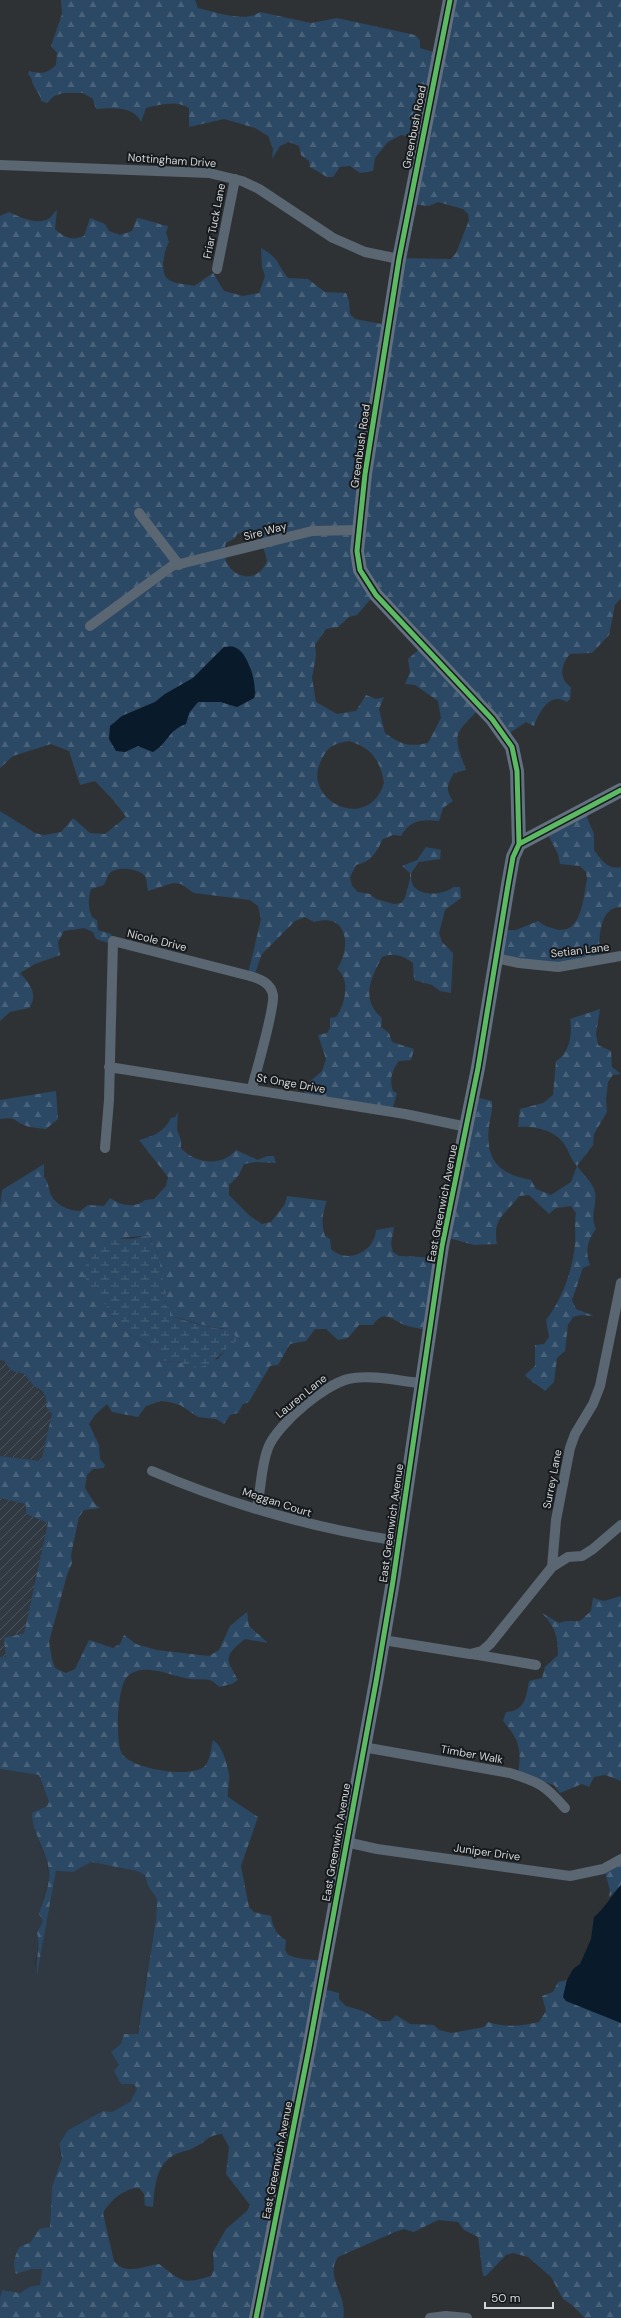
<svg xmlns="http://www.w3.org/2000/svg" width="621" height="2318" viewBox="0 0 621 2318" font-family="'DM Sans',sans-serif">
<defs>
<pattern id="industrial-furrows" width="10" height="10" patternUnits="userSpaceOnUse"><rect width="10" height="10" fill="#303942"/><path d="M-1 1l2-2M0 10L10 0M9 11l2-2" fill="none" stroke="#4d555d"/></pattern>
<pattern id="forest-firs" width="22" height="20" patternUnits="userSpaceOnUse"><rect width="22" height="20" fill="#2b4864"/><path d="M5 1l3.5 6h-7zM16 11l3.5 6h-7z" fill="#49627a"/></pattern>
<pattern id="wetland-marsh" width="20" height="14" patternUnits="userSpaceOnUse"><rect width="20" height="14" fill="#2b4864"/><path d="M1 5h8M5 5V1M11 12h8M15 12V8" fill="none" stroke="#49627a"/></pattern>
</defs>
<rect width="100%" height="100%" fill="#2f3235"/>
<!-- built -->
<path fill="#303942" d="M0,1769l39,6 10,27 -2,4 -9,4 1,33 7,17 3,18 -10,36 4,7 -6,12 2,8 -4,23 2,8 19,-101 17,1 18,-10 46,9 8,4 3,11 9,13 -1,20 -19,115 -20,34 18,16 2,5 -7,13 -18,11 -9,-2 -35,19 -9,14v8l3,6 -10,29 -2,41 -11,1 -8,13 -12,5 -3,27 16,-5h10l-2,16 -11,2 -9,6 -18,-3 -2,8z"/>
<!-- industrial -->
<path fill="url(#industrial-furrows)" d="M0,1360l5,1 5,9 14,4 22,24v9l6,7 -11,47 -41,-5z
M0,1498l27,6 -1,10 22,9 -24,110 -13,2 -5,23 -6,-1z"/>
<!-- forest -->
<path fill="url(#forest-firs)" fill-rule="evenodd" d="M61,0h134l3,8c18,4 46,15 62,4l51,11 26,-5 78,17 5,5v8l14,4 16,-52h171v598l-6,7 -6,30 -17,18 -22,1c-9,10 -12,25 1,33l-1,12 -3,3c-2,-1 -6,-3 -9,-3 -12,-1 -21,18 -24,27l-8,-4 -19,13 -27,-27c-26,27 -28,25 -14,62l-12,3c-7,12 -9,17 -1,28l-10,7 -4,13c-17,-2 -29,-1 -38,15l-8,-1 -10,4c-7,14 -12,23 -27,26l-6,12 2,9 6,6 12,2 6,5 18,5 7,-1 4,-5 5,-19v-6l-8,-7 15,-6 9,-13 15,3 -1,9 -21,3 -8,11c0,3 0,9 2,12 6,12 32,10 40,2h7l1,11 -16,12 -6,23 3,9 11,11 -2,40 -11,-2 -8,-6 -18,-5 -1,-17c-9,-7 -20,-11 -31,-6 -11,21 -22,42 0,61l-1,9 8,6 3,9 22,7 -3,11 -12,1c-7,9 -10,18 -6,30l4,2 -5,18 -89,-14 4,-13 15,-13 4,-12 -8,-24 9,-2 3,-5v-10l6,-1c9,-12 15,-38 1,-48 14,-21 12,-57 -23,-47l-9,-5 -10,4 -33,33 -8,22 -6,-2 13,-55 -3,-13 -8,-6 -56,-7 -13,-9 -8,-1 -25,8c-1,-4 -1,-11 -3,-15 -6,-8 -29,-10 -35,-3 -3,3 -4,8 -6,12l-13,4c-3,11 -3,18 1,28l5,3 1,10 13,4 3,7 -2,3 -16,-5 -3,-7 -9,-4 -20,3 -6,11 2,13 -25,9 -15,9c9,10 19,21 9,35l-19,4 -10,9v-210l35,22 9,2 17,-3 12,-14 17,15 15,1 21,-17 -11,-15 -20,-21 -15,4 -11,-34 -18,-7 -38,12 -13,12v-552l9,-4c11,5 26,13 39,7 3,-1 6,-7 9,-9l-2,19c10,9 17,12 29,7l6,-18 15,6 4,7 11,4 12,-4 5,-13c12,2 20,6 31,8l-2,7 3,9c-5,8 -10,32 0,38 6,4 18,4 25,6l19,-13 11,18 19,5 16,-3 6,-17 -3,-9 -1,-19c19,11 15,15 27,30l20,1 17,13 21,1 3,8 1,13 5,5 32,6 14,-67 50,1 5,-6 13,-33 -1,-6 -5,-5 -25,-7 -9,4 -18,-2 10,-65 -20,-4 -13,7 -13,16 -2,13 -13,2 -10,-7 -10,1 -7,10h-6l-17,-10 -1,-6 -8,-6 -2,-9 -10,-4 -9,4 -8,13 1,-10 -5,-13 -13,-8 -31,-9 -35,8v-19c-12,-8 -29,-4 -43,0l-5,14c-7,-16 -29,-14 -45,-13l-3,-10 -10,-6h-20l-9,3 -7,7 -6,-2c-1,-8 -4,-8 -7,-15 -3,-5 -1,-7 -6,-12l1,-3c13,3 17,3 27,-6l1,-12 -6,-7 11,-32zM246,531c14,5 18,16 21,30 -11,29 -50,13 -41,-18l9,-5 2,-4zM375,594l48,52 -15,13 2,13 -5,12 10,1 23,16 3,17 -13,25c-20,4 -26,2 -43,-10l-6,-24 5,-12 -8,2 -10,-4 -10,16 -19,3 -21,-12 -4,-24 4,-22 -1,-11 11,-16 12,-2 11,-10 8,-2zM224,647l32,45 -2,6 -17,9 -16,-5h-23l-9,11 -3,11c-19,7 -17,18 -33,28l-15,-6 -7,2 -9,-32 33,-14 10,-8 28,-16zM349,741c23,7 31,19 35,42 -16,51 -83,17 -63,-22 7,-15 12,-17 28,-20z
M584,810l10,24v16c8,10 13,20 27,17v40c-24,0 -22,37 -21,52l-40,7 -61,-7 2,-29h15l22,-9c6,5 10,6 17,8 27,7 28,-31 32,-50l-1,-7 -6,-6 -20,-2 -2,-10 -12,-23z
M600,1009l-4,25 2,11 13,6 1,16 9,7 -8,1 -5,7 -2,18 1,12 -13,22 -1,11 -16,21c5,7 14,15 17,23 5,13 -5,25 2,40 -9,12 -11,23 -6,36l-7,3 -11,32 4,9 18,7 -13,-1 -8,2 -5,8 -3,26 -8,7 -3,24 -9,9c-7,-6 -14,-9 -20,-16l10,-9v-21l9,-1 5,-7 -3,-17c16,-20 27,-51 29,-76 1,-10 -1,-20 1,-31l-5,-7 -15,2 -7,6 -20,-19 -10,1c-14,20 -27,21 -22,48l-23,1 -29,-8 30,-140 17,4c1,9 -2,17 -3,25 -4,35 10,48 42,54l5,9 15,6 20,-13 6,-16c-6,-6 -8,-15 -13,-22 -9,-14 -30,-18 -46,-17l2,-18 23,-6 10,-8 3,-34c13,-6 17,-28 14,-42z
M56,1091l2,28 -12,10c-6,-1 -16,-1 -22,-4 -13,-6 -7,-8 -24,-6v-19z
M178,1112l-1,18 4,10v8c14,16 41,19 55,2l22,10 9,-4h7l2,7 -20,-1 -12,2 -5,11 -10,10v10l21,21 12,8 9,-2 14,-18 2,-8 40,5c-5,13 -6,22 -2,35l5,3 1,10c17,16 44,2 45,-19l18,-3 -3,17 2,8 6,4 42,2 -15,72c-7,-2 -17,-3 -24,-6 -12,-7 -20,-13 -29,1h-14l-11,13 -10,2 -12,-11h-11l-9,12 -16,3 -12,21 -8,1 -21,36 -6,2 -5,9 -8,2 -6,9 -8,-5 -18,-2 -18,-12 -11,-3 -8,-1 -15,5 -8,11 -26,-5 -5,-8 -12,11 -6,9 10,21 1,14 5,6 -1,3 -11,1 -6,6 -2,13 10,16 5,4 -16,2 -5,7 -8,38 1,8 -5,12 -18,67 3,17 3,9 11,5 9,-4 14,-29 24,8 7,-4 4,-9 12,9 21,6 52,6 10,-6 11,-24 17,-14 2,14 19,17 -23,-4c-21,17 -20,19 -7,41l-6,4 -13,3c-2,-2 -5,-5 -7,-6 -6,-3 -15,-1 -21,-2 -11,-1 -22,-6 -33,-8 -10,-2 -23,-3 -31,6 -10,11 -12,65 -5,77 10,15 69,25 83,12 5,-5 6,-18 8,-26 10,7 14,23 16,35 1,7 -2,14 -1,22l30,20 -17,49 8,41 5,5 17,4c2,11 5,19 15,24l-1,10 3,5c12,5 23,4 35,6l-3,27 19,5v6l7,7 17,5 17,10h10l6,-6 14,9 24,1 5,5 13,3 32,-6 4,-5c19,6 33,4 51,0l7,-11 -4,-15 11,-4 5,-10 9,-2 -4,17 58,26v295h-36l-13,-13 -9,-6 -12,-22 -23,-20 -15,-4 -7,2 -20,21h-3l-5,-39 -14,-7 -6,-8 -20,-2 -24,12 -10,-3 -9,3 -57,25c-14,20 10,38 5,61h-343v-20l2,-8 18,3 9,-6 11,-2 2,-16h-10l-16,5c-4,-10 -1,-18 3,-27l12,-5 8,-13 11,-2 2,-40 10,-29 -3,-14 9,-14 35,-19 9,1 18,-10 7,-13 -3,-5h-13l-7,-13 5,-6 -8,-13 10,-8 3,-10h14l18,-115 1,-20 -9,-13 -3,-11 -8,-4 -46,-9 -18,10 -17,-1 -19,103c-2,-14 4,-28 0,-41l6,-12 -4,-7c3,-11 9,-24 10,-36 2,-22 -17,-43 -17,-65l15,-7 2,-4 -10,-27 -39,-6v-112h6l-2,-19 20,-5 24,-110 -22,-9v-10l-26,-6v-42l41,5 11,-47 -6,-7v-9l-4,-7 -8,-5 -10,-12 -14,-4 -5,-9 -5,-1v-154l2,-16 42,-26v13c5,6 4,11 7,18 5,10 18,16 29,16l8,-6 16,1 6,-8c10,7 25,11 35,2l9,-1 12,-13 2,-9 -29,-37c15,-4 25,-8 32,-22l4,-1zM148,1235l9,16 9,48 -2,6 4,1 2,10c20,4 38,13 59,13l7,11 -8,6 -10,13 -36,4 -18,-2 -10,-14 -34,-18 -15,-25v-62c14,-6 29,-4 43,-7zM222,2134l7,13 -3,27 24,31 -3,6 -21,18 -13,23 1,17 -3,7c-30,9 -29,5 -52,-12 -16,2 -34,12 -45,-3l-11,-48c7,-12 21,-25 36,-25l5,6 1,12 8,1c2,-20 2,-41 21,-52 7,-4 15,-4 21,-8 12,-5 12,-12 27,-13z
M621,1596v185l-16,-6 -11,2 -5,10 -7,-3 -22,9 -6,-8 -36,-12c4,-24 1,-34 -15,-52l3,-9c19,-1 20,-14 23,-31l13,-3 3,-11 13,-12c0,-18 -3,-29 -16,-42l17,10 7,-2h14l11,-10 2,-13 11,3z
M621,1859v26l-12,12 1,-7 -6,-21z"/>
<!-- wetland -->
<path fill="url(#wetland-marsh)" d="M148,1235l9,16 10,48 -3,5 6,4v8c20,5 38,13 59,13l7,8v4c-18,12 -27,34 -53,24l-1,-2 -18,-2 -10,-14 -34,-18 -15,-25 -15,-13 -6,-18 4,-16 17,-15 9,-4 17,1z"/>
<!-- water -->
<path fill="#091b2b" d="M224,647c3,0 7,-1 10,0 14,4 24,38 20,51l-17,9 -16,-5h-23l-9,11 -3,11c-19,7 -17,18 -33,28l-15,-6 -13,6 -9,-1 -7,-12 1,-13 12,-10 33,-14 10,-8 28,-16z
M621,1885v138l-55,-22 -3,-4 4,-17 6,-11 7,-5 11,-25 3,-22c11,-9 17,-21 27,-32z"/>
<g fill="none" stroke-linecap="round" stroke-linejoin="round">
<!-- street -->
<path stroke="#5a6671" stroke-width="10" d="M0,165l209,8 33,8 17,8 74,49 14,6 18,8 34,7
M217,269l18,-90
M139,513l40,52
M90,626l82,-60 140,-35 46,-1
M496,958l23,5 39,4 63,-11
M109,1067l296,47 62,13
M105,1148l4,-48 4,-159 137,35c10,3 21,7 23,19 2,13 -17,77 -21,93
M152,1471c79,34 161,57 246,70
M257,1508c4,-20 4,-42 11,-60 9,-24 61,-68 86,-70 21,-3 45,3 67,5
M552,1567l16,-10 14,-1 11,-7 28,-24
M383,1640l87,14 12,-3 8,-7 62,-77 4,-47 14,-72 5,-14 18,-30 7,-18 21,-103
M472,1654l64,11
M363,1747l147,26c29,9 35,12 55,35
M346,1842l31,7 193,27 33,-7 18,-10
M430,2318l16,-2 21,2"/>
<!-- secondary -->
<path stroke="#617180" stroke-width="14" d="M450,0l-51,259 -34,215 -8,77 3,19 16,25 116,124 20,28 5,24 2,73
M256,2318l53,-270 67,-366 17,-101 49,-335 36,-178 30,-183 5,-28 6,-13 102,-54"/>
<!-- cycleway casing -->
<g stroke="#171a1c" stroke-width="8">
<path id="cycleway" d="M450,0l-51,259 -34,215 -8,77 3,19 16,25 116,124 20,28 5,24 2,73
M256,2318l53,-270 67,-366 17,-101 49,-335 36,-178 30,-183 5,-28 6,-13 102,-54"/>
</g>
<!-- cycleway -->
<use href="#cycleway" stroke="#5cba63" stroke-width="5"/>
</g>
<g text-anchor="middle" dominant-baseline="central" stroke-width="4" stroke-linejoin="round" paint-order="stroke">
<!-- street labels -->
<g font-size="11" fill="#d2d5d9" stroke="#171a1c">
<text transform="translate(414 127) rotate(-79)">Greenbush Road</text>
<text transform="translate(172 160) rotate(4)">Nottingham Drive</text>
<text transform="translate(214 221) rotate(-79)">Friar Tuck Lane</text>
<text transform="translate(360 446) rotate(-82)">Greenbush Road</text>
<text transform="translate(265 531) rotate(-15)">Sire Way</text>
<text transform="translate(157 940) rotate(14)">Nicole Drive</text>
<text transform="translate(580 950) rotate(-7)">Setian Lane</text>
<text transform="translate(291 1083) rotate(10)">St Onge Drive</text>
<text transform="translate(442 1203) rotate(-79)">East Greenwich Avenue</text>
<text transform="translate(301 1396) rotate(-39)">Lauren Lane</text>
<text transform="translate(552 1479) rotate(-79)">Surrey Lane</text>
<text transform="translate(277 1502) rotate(18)">Meggan Court</text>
<text transform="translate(391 1523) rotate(-82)">East Greenwich Avenue</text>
<text transform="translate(472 1754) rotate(10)">Timber Walk</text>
<text transform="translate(336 1842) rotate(-80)">East Greenwich Avenue</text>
<text transform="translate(487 1852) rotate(8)">Juniper Drive</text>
<text transform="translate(277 2160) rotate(-79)">East Greenwich Avenue</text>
</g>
</g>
<!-- scale -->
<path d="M485 2302v6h68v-6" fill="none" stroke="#d2d5d9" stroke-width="2"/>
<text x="491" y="2302" font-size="12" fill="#d2d5d9" stroke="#171a1c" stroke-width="3" paint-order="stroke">50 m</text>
</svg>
